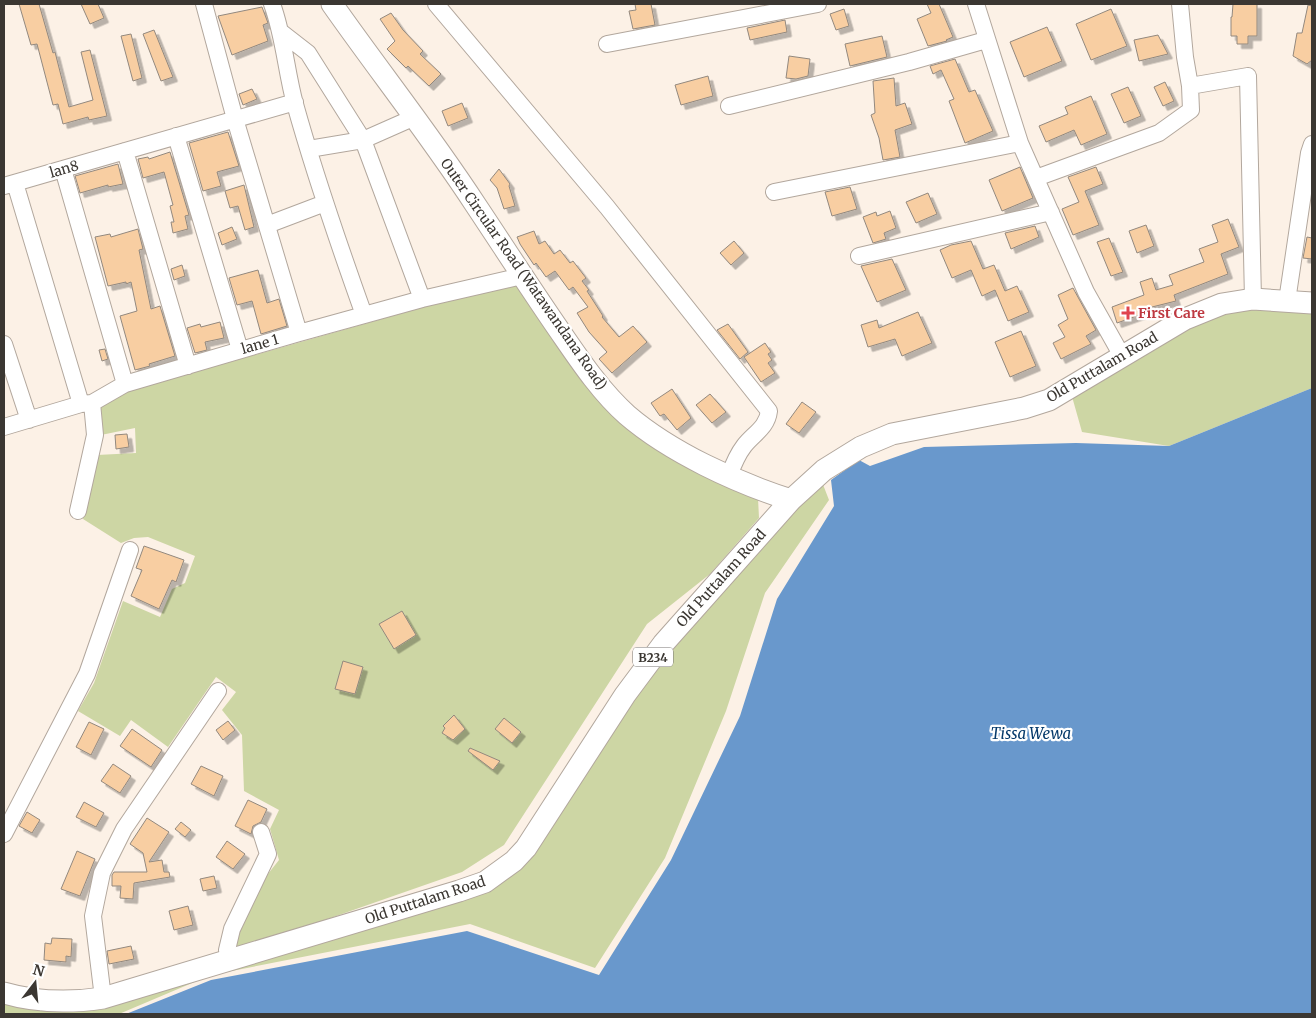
<svg xmlns="http://www.w3.org/2000/svg" width="1316" height="1018" viewBox="0 0 1316 1018" font-family="Merriweather,serif">
<defs>
<filter id="shadow"><feDropShadow dx="4.5" dy="4.5" stdDeviation="0" flood-color="#0004"/></filter>
</defs>
<rect width="100%" height="100%" fill="#fcf1e6"/>
<!-- green -->
<path fill="#cdd6a4" d="M515,281l64,94 179,123 1,20 -49,56 -63,50 -143,221 -42,27 -229,80 -1,-14 24,-49 23,-29 -9,-31 9,-19 -35,-19 -2,-56 -20,-25 14,-18 -20,-15 -48,70 -37,-27 -11,16 -42,-25 16,-28 29,-82 37,16 12,-28 13,-6 10,-27 -47,-19 -14,1 -13,5 -38,-24 14,-64 39,-2 -1,-25 -34,7 -5,-35z
M1222,308h90v80l-143,58 -87,-14 -11,-39z
M822,482l7,18 -64,93 -39,118 -61,147 -70,110 -125,-44 -259,51 -92,39h-115v-16l50,7 437,-118 146,-201 68,-80z"/>
<!-- water -->
<path fill="#6998cc" d="M1312,388v626h-1186l85,-34 256,-49 132,44 72,-115 69,-144 37,-117 57,-93 -3,-26 28,-20 11,6 54,-19 152,-4 93,3z"/>
<!-- building -->
<path fill="#f8cea2" stroke="#92887e" filter="url(#shadow)" d="M19,4h20l14,49 2,-1 14,55 24,-7 -12,-48 9,-2 17,66 -18,4 -1,-3 -25,7 -5,-20 -5,1 -16,-61 -6,1z
M81,4h17l6,14 -14,6z
M635,4h16l4,21 -22,4 -4,-18 7,-1z
M927,4h12l14,33 -7,3 1,1 -19,5 -11,-27 14,-6z
M1233,4h24v32h-9v8h-11v-8h-6v-19h1z
M1308,5l4,1v54l-5,4 -14,-8 4,-23h5z
M262,7l6,16 -5,2 5,16 -36,14 -14,-39z
M844,9l5,17 -13,4 -6,-16z
M1111,9l16,37 -36,14 -15,-36z
M391,13l12,17 20,21 -3,3 21,20 -12,12 -21,-20 -2,2 -19,-19 8,-8 -15,-22z
M785,20l2,12 -37,8 -3,-12z
M1047,27l15,34 -38,16 -14,-35z
M154,30l19,47 -12,4 -18,-47z
M131,34l11,44 -9,3 -12,-45z
M1158,35l10,19 -29,7 -5,-21z
M882,36l5,21 -37,9 -5,-22z
M789,56l21,3 -2,17 -12,3 -10,-1z
M955,59l14,33 6,-2 18,41 -28,12 -16,-42 5,-2 -13,-29 -8,4 -3,-8z
M708,76l5,20 -32,9 -6,-20z
M894,78l2,28 9,-3 7,21 -17,6 5,27 -17,3 -4,-22 -8,-23 4,-2 -2,-32z
M1165,82l9,19 -11,5 -9,-19z
M1128,87l13,29 -17,7 -13,-29z
M252,89l5,10 -14,6 -4,-11z
M1091,96l16,38 -26,11 -7,-15 -28,12 -7,-16 29,-12 -3,-7z
M462,103l6,15 -20,8 -6,-15z
M228,132l11,34 -22,6 4,14 -18,5 -14,-48z
M170,152l19,63 -4,1 3,13 -15,4 -2,-11h3l-4,-16 3,-1 -9,-33 -21,6 -5,-19 10,-2 1,2z
M118,164l5,20 -15,3v-2l-28,8 -5,-17z
M1020,167l13,31 -31,13 -13,-31z
M1096,167l7,17 -18,7 14,34 -26,10 -11,-26 17,-7 -11,-25z
M499,169l11,15 -1,2 6,20 -11,3 -7,-21 -7,-8z
M244,185l10,42 -9,3 -7,-24 -8,2 -5,-17z
M850,187l7,22 -25,7 -7,-24z
M928,193l9,21 -21,9 -10,-21z
M890,211l6,17 -12,5 2,6 -13,4 -10,-26 13,-5 1,4z
M1228,219l11,28 -18,7 7,20 -54,21 2,6 -32,8 1,4 -28,10 -5,-16 32,-12 -4,-13 12,-4 4,12 17,-5 -4,-10 35,-13 -5,-13 19,-7 -6,-17z
M1146,225l8,21 -17,7 -8,-22z
M1035,226l4,11 -28,12 -6,-16z
M232,227l5,12 -15,6 -4,-12z
M138,229l5,20 -4,1 12,59 9,-3 15,50 -26,8 1,2 -15,4 -15,-54 17,-5 -6,-29 -5,2v-2l-18,4 -13,-49 15,-3 1,3z
M534,231l5,13 6,-3 9,13 6,-4 10,13 3,-2 13,17 -4,3 7,9 -2,1 16,25 -1,1 17,20 14,-11 14,16 -35,31 -13,-14 8,-7 -18,-20 -12,-19 11,-6 -15,-20 -4,3 -14,-19 -9,6 -10,-14 -2,2 -14,-21 -3,-7z
M1307,237l5,1v21l-9,-1z
M1109,238l14,34 -12,4 -14,-34z
M734,241l10,12 -13,12 -11,-12z
M971,241l12,28 11,-4 11,26 12,-5 12,26 -21,9 -13,-31 -13,6 -11,-26 -19,8 -12,-28 11,-5z
M892,259l14,31 -29,12 -16,-36z
M182,265l3,11 -11,4 -3,-11z
M258,270l9,33 12,-4 8,27 -26,8 -9,-33 -15,4 -8,-27z
M1073,288l23,42 -10,6 5,8 -30,15 -8,-16 12,-6 -7,-12 10,-6 -10,-24z
M918,312l14,31 -30,13 -7,-17 -27,8 -7,-22 16,-5 2,8z
M220,322l4,16 -19,4 2,8 -12,3 -8,-25 13,-4 1,3z
M728,324l20,28 -8,7 -23,-29z
M1021,331l15,35 -26,11 -15,-35z
M765,343l6,9 -3,2 4,6 -4,3 7,10 -14,9 -17,-25z
M105,349l3,10 -6,2 -3,-11z
M672,389l19,29 -14,12 -13,-16 -4,2 -9,-13z
M710,394l16,18 -14,11 -16,-18z
M802,402l14,10 -17,21 -13,-9z
M127,434l2,13 -13,2 -1,-14z
M144,546l40,14 -8,22 -4,-2 -13,29 -28,-13 11,-26 -6,-2z
M402,611l14,24 -22,14 -15,-25z
M343,661l20,6 -8,27 -20,-5z
M454,715l11,14 -12,11 -11,-7 3,-5 -2,-2z
M504,718l17,14 -9,11 -17,-14z
M228,721l7,9 -12,10 -7,-10z
M89,722l15,7 -13,26 -15,-8z
M132,729l30,21 -11,17 -31,-21z
M470,748l30,13 -7,9 -25,-19z
M113,764l18,12 -11,17 -19,-12z
M201,766l22,10 -9,20 -23,-12z
M248,800l19,9 -6,13 -8,4 -2,8 -16,-8z
M84,802l20,11 -8,14 -20,-10z
M27,812l13,8 -8,13 -13,-7z
M147,818l22,14 -20,30 13,-2 2,12h5l1,5 -36,6 -1,16 -13,-1 1,-12h-9v-11l2,-3h33l-4,-19 -13,-9z
M181,822l10,8 -6,7 -10,-8z
M227,841l18,13 -12,15 -17,-12z
M77,851l18,8 -15,37 -19,-7z
M214,876l3,12 -14,3 -3,-12z
M188,906l5,19 -19,5 -5,-19z
M52,938l20,1 -1,18 -5,-1v6l-22,-2 1,-17 6,1z
M131,946l3,13 -25,5 -2,-13z"/>
<g fill="none" stroke-linecap="round" stroke-linejoin="round">
<!-- minor casing -->
<g stroke="#b2a79d" stroke-width="18">
<path id="minor" d="M204,4l31,115 64,214
M272,4c12,32 14,67 23,100 20,72 44,141 69,211
M436,4l171,203 162,204c-2,17 -16,23 -25,35 -7,9 -11,19 -15,30
M976,4l44,139 66,149 36,64
M281,32l27,21 55,87 59,159
M607,44l211,-40
M1190,86l58,-10 5,223
M729,106l180,-44 77,-22
M176,136l64,214
M309,149l54,-9 52,-23
M125,151l63,215
M63,169l62,215
M1036,178l123,-45 32,-23 -1,-24 -5,-29 -5,-53
M15,183l66,221
M4,186l291,-84
M774,192l246,-49
M267,225l58,-22
M859,256l192,-44
M1287,301l22,-148 3,-9
M4,344l25,76
M4,427l77,-23 11,-1 33,-19 174,-51 123,-34 100,-23
M78,511l17,-76 -3,-32
M4,834l83,-160 43,-124
M230,960l-3,-10 5,-21 36,-75 -7,-22
M103,998l-10,-82 9,-43 22,-44 94,-138"/>
</g>
<!-- major casing -->
<g stroke="#b2a79d" stroke-width="23">
<path id="major" d="M332,4c47,67 98,131 143,200 28,42 55,84 84,126 20,29 41,61 68,85 43,37 110,68 164,85
M4,993c31,9 66,10 99,5l356,-107 26,-9 29,-21 12,-13 99,-153 38,-51 128,-144 33,-30 37,-23 31,-13 132,-26 25,-8 136,-81 37,-15 31,-5 59,4"/>
</g>
<!-- minor -->
<use href="#minor" stroke="#fff" stroke-width="16"/>
<!-- major -->
<use href="#major" stroke="#fff" stroke-width="21"/>
</g>
<!-- markers -->
<path fill="#e0444e" stroke="#fff" stroke-width="2" d="M1125.5 305.5h5v5h5v5h-5v5h-5v-5h-5v-5h5z"/>
<g text-anchor="middle" dominant-baseline="central" stroke-width="4.5" stroke-linejoin="round" paint-order="stroke">
<!-- shield labels -->
<rect fill="#fff" stroke="#767370" stroke-width="1" x="633" y="647.5" width="40" height="19" rx="4"/>
<g font-size="12" font-weight="bold" fill="#3b3732">
<text x="653" y="657">B234</text>
</g>
<!-- street labels -->
<g font-size="14" fill="#3b3732" stroke="#fff">
<text transform="translate(64 169) rotate(-16)">lan8</text>
<text transform="translate(524 274) rotate(55)">Outer Circular Road (Watawandana Road)</text>
<text transform="translate(260 344) rotate(-16)">lane 1</text>
<text transform="translate(1102 367) rotate(-30)">Old Puttalam Road</text>
<text transform="translate(721 578) rotate(-48)">Old Puttalam Road</text>
<text transform="translate(425 900) rotate(-18)">Old Puttalam Road</text>
</g>
<!-- health labels -->
<g font-size="14" font-weight="bold" fill="#be3a42" stroke="#fff" text-anchor="start">
<text x="1138" y="313">First Care</text>
</g>
<!-- water labels -->
<g font-size="15" font-style="italic" fill="#063a6b" stroke="#fff">
<text x="1031" y="733">Tissa Wewa</text>
</g>
</g>
<!-- border -->
<rect width="1316" height="1018" fill="none" stroke="#3b3732" stroke-width="10"/>
<!-- north arrow -->
<g transform="translate(35 983) rotate(16)" stroke="#ffffff" stroke-width="4" paint-order="stroke">
<path d="M0-4L9 19L0 12L-9 19Z" fill="#3b3732"/>
<text y="-8" font-size="14" font-weight="bold" text-anchor="middle" fill="#3b3732">N</text>
</g>
</svg>
